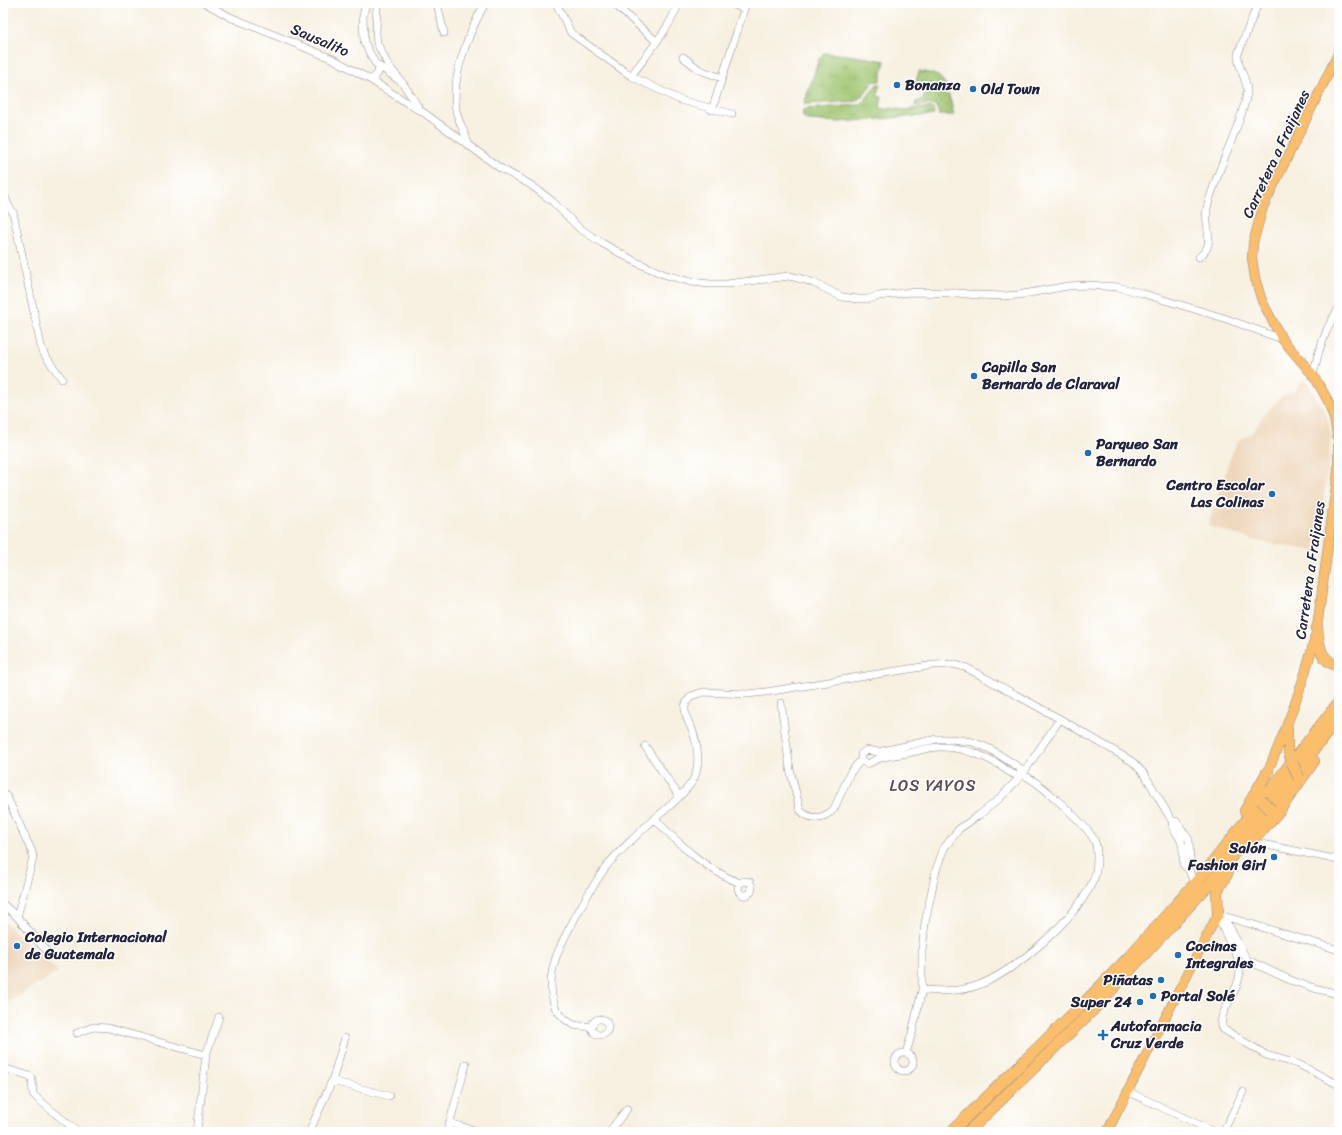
<svg xmlns="http://www.w3.org/2000/svg" width="1342" height="1135" viewBox="0 0 1342 1135" font-family="Sriracha,sans-serif">
<defs>
<pattern id="grass-tufts" width="24" height="20" patternUnits="userSpaceOnUse"><rect width="24" height="20" fill="#9fc46f"/><path d="M3 7l-1-3M5 7V3M7 7l1-3M15 17l-1-3M17 17v-4M19 17l1-3" fill="none" stroke="#89a861"/></pattern>
<pattern id="park-dots" width="8" height="8" patternUnits="userSpaceOnUse"><rect width="8" height="8" fill="#9fc46f"/><path d="M2 2h.1M6 6h.1" fill="none" stroke="#89a861" stroke-width="1.8" stroke-linecap="round"/></pattern>
</defs>
<rect width="100%" height="100%" fill="#fff"/>
<filter id="ink" filterUnits="userSpaceOnUse"><feTurbulence type="fractalNoise" baseFrequency=".025" numOctaves="2"/><feDisplacementMap in="SourceGraphic" scale="8" xChannelSelector="R" yChannelSelector="G"/><feConvolveMatrix kernelMatrix="1 2 1 2 8 2 1 2 1" color-interpolation-filters="sRGB"/></filter>
<filter id="wash" filterUnits="userSpaceOnUse"><feTurbulence type="fractalNoise" baseFrequency=".012" numOctaves="4" result="noise"/><feDisplacementMap in="SourceGraphic" scale="16" xChannelSelector="R" yChannelSelector="G"/><feGaussianBlur stdDeviation="0.9" result="paint"/><feColorMatrix in="noise" values="0 0 0 0 0 0 0 0 0 0 0 0 0 0 0 0 0 1.4 0 .05"/><feComposite in="paint" operator="in"/></filter>
<g filter="url(#wash)">
<rect width="100%" height="100%" fill="#f7f0e0"/>
<!-- built -->
<path fill="#eed7bb" d="M1304,378l17,27 7,14 3,17 -2,25 -13,90 -60,-10 -48,-15 24,-73 6,-12 15,-9 11,-18 17,-17 15,-7z
M3,920l55,52 -55,33z"/>
<!-- grass -->
<path fill="url(#grass-tufts)" stroke="#607355" d="M824,53l24,2 37,6 -5,20h-6l-11,14 -7,6 -52,3 15,-45z
M877,84h3l-3,12 5,1 -2,11 9,2 1,-2 14,2 27,-3 2,2 1,6 -95,7 -31,-2c-6,-2 -6,-5 -5,-10l3,-1 53,-4 6,-5z"/>
<!-- park -->
<path fill="url(#park-dots)" stroke="#607355" d="M919,71c17,4 22,2 29,20l-19,-3 -1,-2 -3,-1 -4,1 -6,-1z
M929,91l20,4 5,20h-15l-3,-9 -7,-2 -14,2 1,-4 7,-3 2,-5z"/>
</g>
<g filter="url(#ink)">
<g fill="none" stroke-linecap="round" stroke-linejoin="round">
<!-- minor casing -->
<g stroke="#8c898e" stroke-width="8">
<path id="minor" d="M205,3l25,14 103,42 38,21 46,29
M366,3l-3,13 1,26 11,21 22,16
M377,3l-1,30 1,10 11,22 16,20 16,25 80,58 31,17 21,16 27,27 23,15 34,19 27,12 28,8 19,2h17l62,-8 13,3 12,4 28,14 16,2h10l11,-3 32,-4 47,1 19,2 27,1 14,-1 50,-9 19,-1 31,2 23,6 83,25 58,21
M437,3l7,30
M556,3l15,30 60,43c13,-18 43,-53 47,-73
M613,3l43,38
M730,3l14,6
M683,57l17,13 22,8
M631,76l49,24 52,14
M371,80l7,-7 1,-6
M712,110l34,-107
M468,145c-2,-12 -10,-23 -12,-35 -5,-34 13,-77 29,-107
M3,192l6,15 4,5 28,134 3,8 18,25
M1199,257c3,-2 6,-6 8,-9 5,-10 -3,-28 0,-40 6,-23 16,-46 25,-69 6,-15 13,-31 15,-47 1,-13 -10,-24 -9,-38l20,-51
M1313,375l6,-24 9,-24 11,-19
M781,703l9,66 10,41c10,11 24,9 34,-1l16,-36 11,-13
M645,746l34,50
M3,793l4,4 25,55 1,6 -16,59
M655,819c25,26 51,51 85,64l4,-2 6,1 2,5 -1,5 -4,3c-5,1 -8,-1 -9,-7l2,-5
M1172,821h4l13,19 1,21 -1,9
M1252,842l87,18
M3,904l14,13 34,39
M1218,914c3,19 23,40 22,57 -1,18 -13,30 -18,46 -1,4 0,9 1,12l43,26 32,9 41,21
M1218,914l11,12 18,34 43,20 24,8 25,6
M1220,915l119,35
M922,990c19,1 38,2 57,-5 38,-15 95,-65 113,-102 4,-7 5,-18 5,-26 0,-5 0,-11 -2,-15 -5,-14 -59,-64 -73,-67 -2,0 -4,1 -6,0 -6,-1 -13,-8 -18,-11 -18,-10 -37,-17 -58,-17 -10,0 -22,4 -32,6 -10,2 -21,2 -30,6 -4,1 -7,4 -11,5l-6,-4v-6l6,-4 11,2 59,-13h15l21,3 17,7 30,19 2,7
M592 1027a8 8 0 1 1 16 0a8 8 0 1 1-16 0Z
M592,1026c-16,1 -21,0 -32,-12 -3,-3 -5,-6 -6,-10 -10,-31 7,-61 22,-88 9,-17 19,-34 30,-49 9,-12 23,-24 34,-35 16,-16 38,-30 52,-50 9,-14 6,-35 1,-50 -3,-8 -9,-16 -8,-25 0,-4 4,-8 6,-11l12,-4 44,2 19,-2 168,-27 19,-1 14,4 93,51 73,43 12,13 27,46c0,10 6,12 9,20 3,7 2,16 2,23l6,6 3,8
M77,1033l16,-6 15,1 98,27
M895 1062a9 9 0 1 1 18 0a9 9 0 1 1-18 0Z
M906,1053l6,-20 10,-43v-39l3,-28 11,-53 8,-22 15,-19 20,-14 20,-16 23,-24 38,-56
M3,1068l27,8 2,3 1,15 6,6 39,32
M332,1081l57,15
M1127,1091l87,41
M449,1123l32,9
M197,1132l9,-77 13,-38
M311,1132v-4l21,-47 13,-43
M447,1132l19,-68
M609,1132l18,-23
M1223,1132l20,-40"/>
</g>
<!-- major casing -->
<g stroke="#8c898e" stroke-width="10">
<path id="major" d="M1288,728v25l2,6
M1268,771c20,-47 38,-93 49,-143l21,-157v-31l-4,-22 -6,-17 -6,-11 -9,-15 -31,-36 -20,-38 -7,-23 -3,-20 1,-15 10,-36 74,-151 2,-7
M1107,1132l111,-218"/>
</g>
<!-- highway casing -->
<g stroke="#8c898e" stroke-width="12">
<path id="highway" d="M1317,628c2,17 2,33 22,38
M1245,811l23,-40
M1249,845l30,-34 35,-50
M1218,914l-1,-23 10,-17
M951,1132l136,-132 42,-43 78,-87 132,-168
M968,1132l125,-122 122,-132 124,-161"/>
</g>
<!-- minor -->
<use href="#minor" stroke="#fff" stroke-width="7"/>
<!-- major -->
<use href="#major" stroke="#fabe6d" stroke-width="9"/>
<!-- highway -->
<use href="#highway" stroke="#fabe6d" stroke-width="11"/>
<!-- highway-bridge casing -->
<g stroke="#8c898e" stroke-width="12" stroke-linecap="butt">
<path id="highway-bridge" d="M1292,762l7,16
M1261,800l10,10"/>
</g>
<!-- highway-bridge -->
<use href="#highway-bridge" stroke="#fabe6d" stroke-width="11"/>
</g>
</g>
<!-- markers -->
<g fill="#1f6fb2" stroke="#fff" stroke-width="1.5">
<circle cx="897" cy="85" r="4"/>
<circle cx="973" cy="89" r="4"/>
<circle cx="974" cy="376" r="4"/>
<circle cx="1088" cy="453" r="4"/>
<circle cx="1272" cy="494" r="4"/>
<circle cx="1274" cy="857" r="4"/>
<circle cx="17" cy="946" r="4"/>
<circle cx="1178" cy="955" r="4"/>
<circle cx="1161" cy="980" r="4"/>
<circle cx="1153" cy="996" r="4"/>
<circle cx="1140" cy="1002" r="4"/>
<path d="M1101 1029h4v4h4v4h-4v4h-4v-4h-4v-4h4z"/>
</g>
<g text-anchor="middle" dominant-baseline="central" stroke-width="3" stroke-linejoin="round" paint-order="stroke">
<!-- street labels -->
<g font-size="15" fill="#22223b" stroke="#fff">
<text transform="translate(320 40) rotate(23)">Sausalito</text>
<text transform="translate(1276 154) rotate(-65)">Carretera a Fraijanes</text>
<text transform="translate(1310 570) rotate(-82)">Carretera a Fraijanes</text>
</g>
<!-- poi labels -->
<g font-size="15" font-weight="bold" fill="#22223b" stroke="#fff" text-anchor="start">
<text x="905" y="85">Bonanza</text>
<text x="981" y="89">Old Town</text>
<text x="982" y="367">Capilla San<tspan x="982" dy="17">Bernardo de Claraval</tspan></text>
<text x="1096" y="444">Parqueo San<tspan x="1096" dy="17">Bernardo</tspan></text>
<text x="1264" y="485" text-anchor="end">Centro Escolar<tspan x="1264" dy="17">Las Colinas</tspan></text>
<text x="1266" y="848" text-anchor="end">Salón<tspan x="1266" dy="17">Fashion Girl</tspan></text>
<text x="25" y="937">Colegio Internacional<tspan x="25" dy="17">de Guatemala</tspan></text>
<text x="1186" y="946">Cocinas<tspan x="1186" dy="17">Integrales</tspan></text>
<text x="1153" y="980" text-anchor="end">Piñatas</text>
<text x="1161" y="996">Portal Solé</text>
<text x="1132" y="1002" text-anchor="end">Super 24</text>
<text x="1111" y="1026">Autofarmacia<tspan x="1111" dy="17">Cruz Verde</tspan></text>
</g>
<!-- neighbourhood labels -->
<g font-size="16" letter-spacing="1" fill="#5d4e53" stroke="#fff">
<text x="933" y="785">LOS YAYOS</text>
</g>
</g>
<!-- margin -->
<rect width="1342" height="1135" fill="none" stroke="#fff" stroke-width="16"/>
</svg>
